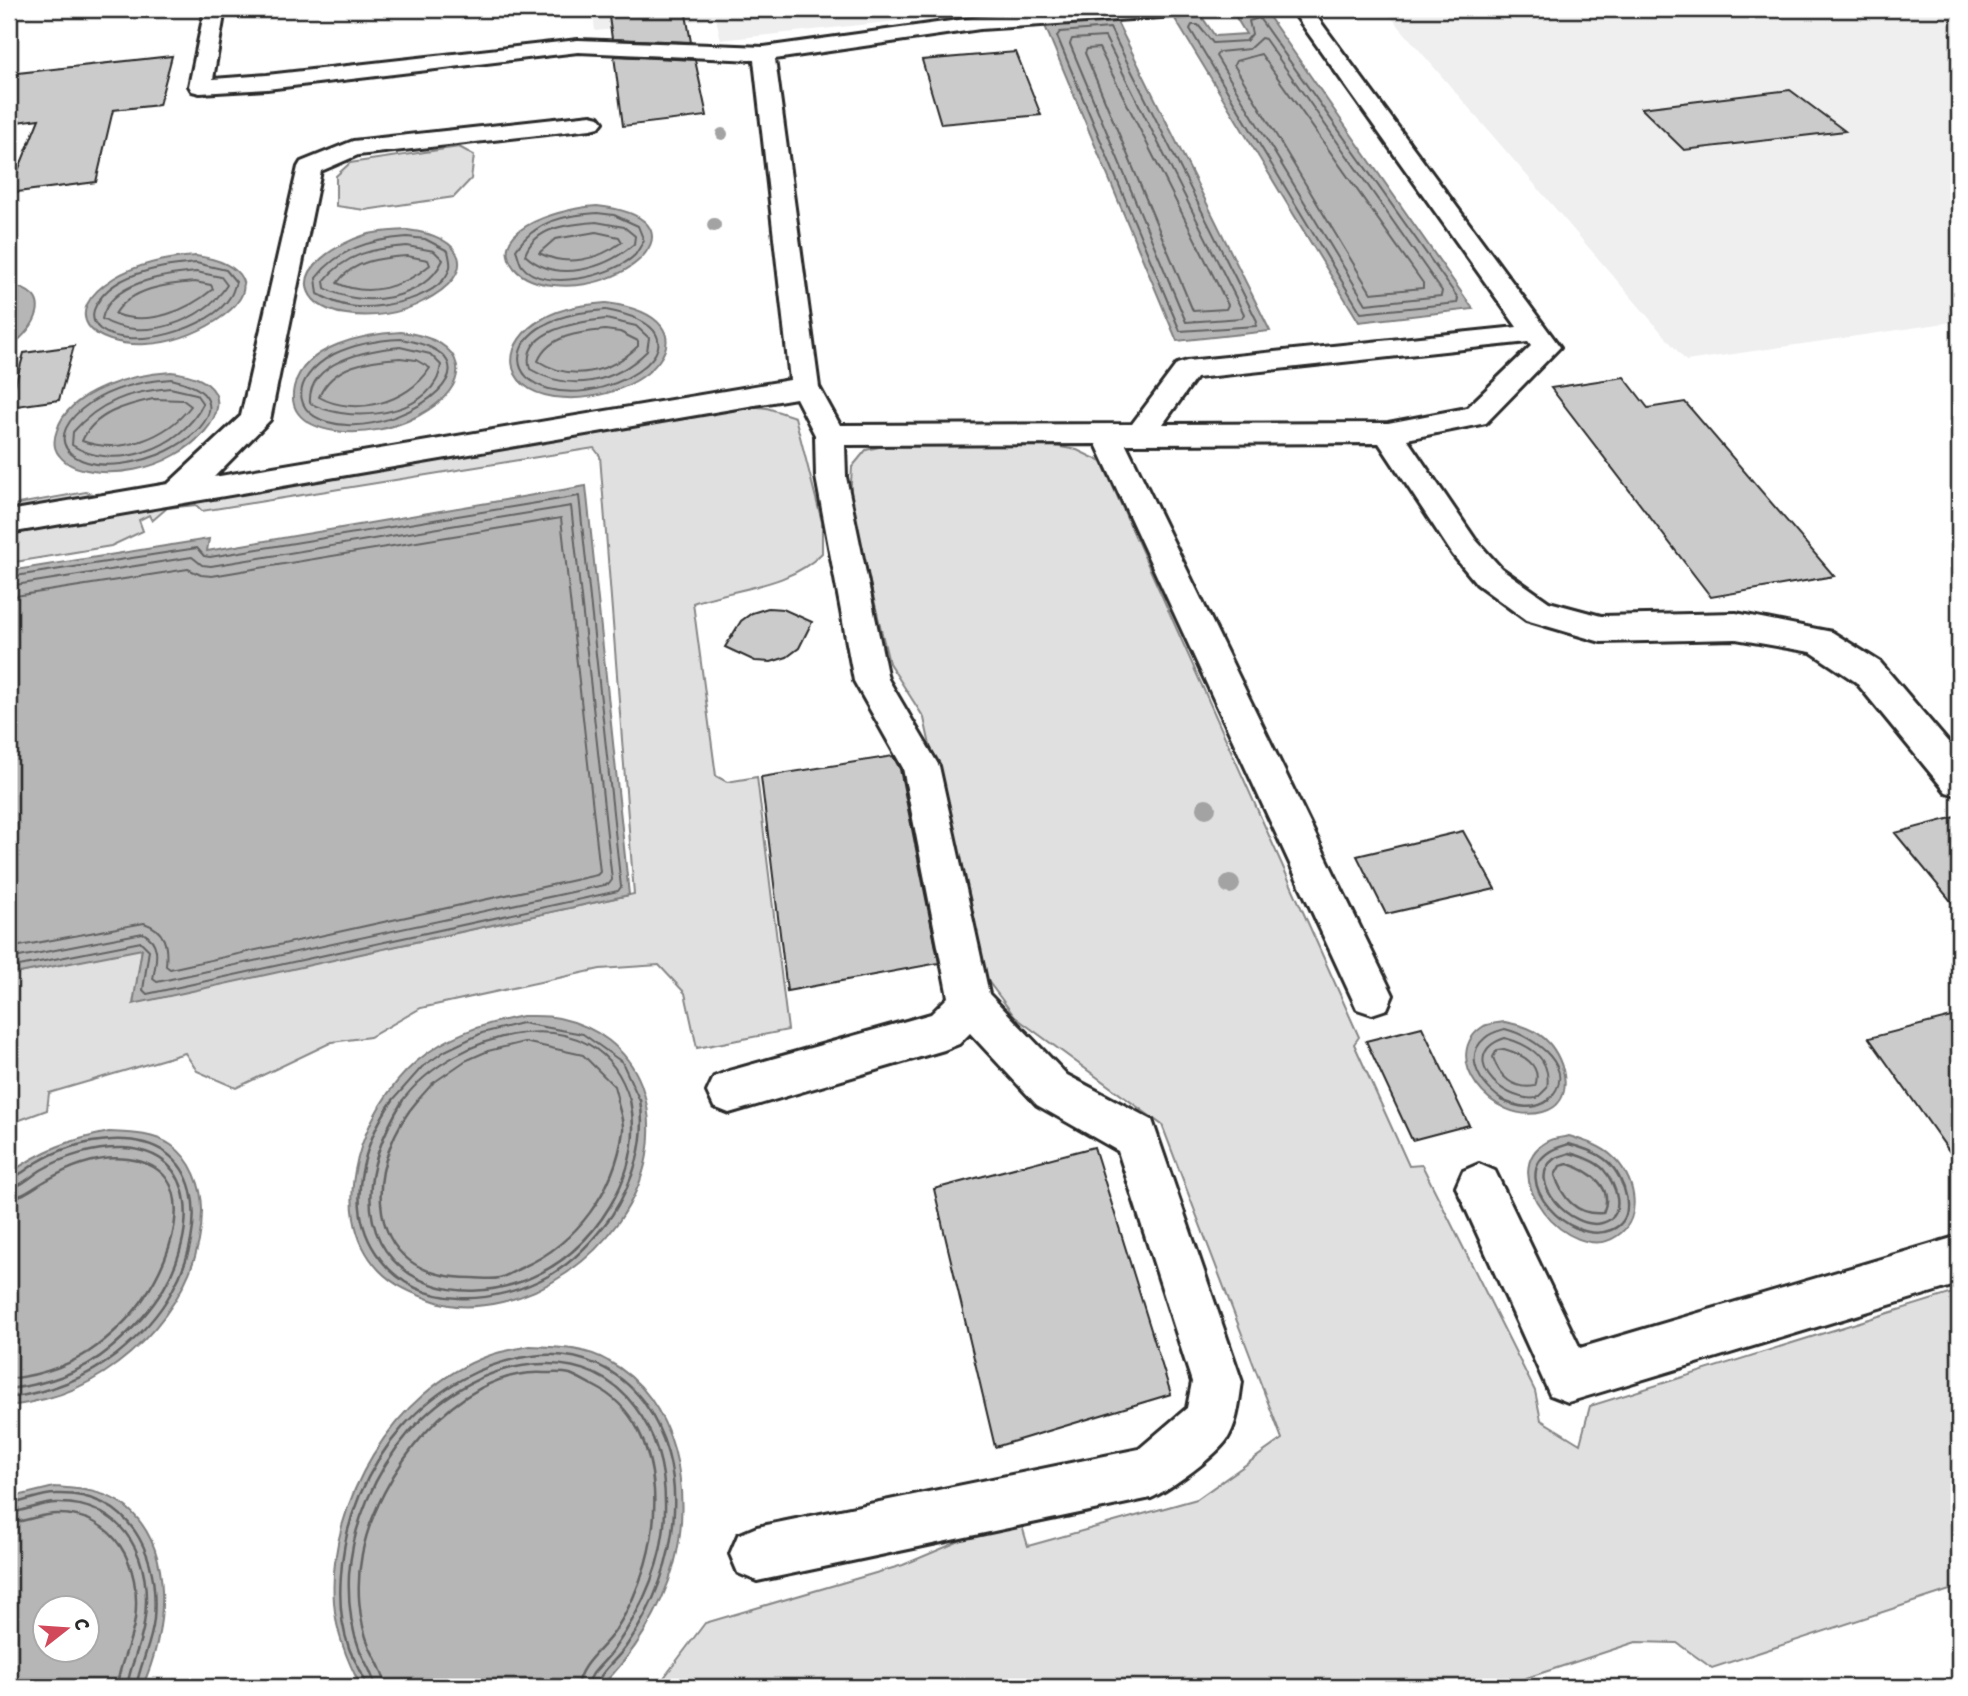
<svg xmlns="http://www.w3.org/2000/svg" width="1968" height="1696" viewBox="0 0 1968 1696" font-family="'Shantell Sans',sans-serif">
<rect width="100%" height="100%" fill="#fff"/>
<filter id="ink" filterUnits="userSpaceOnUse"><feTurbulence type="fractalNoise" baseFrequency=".0143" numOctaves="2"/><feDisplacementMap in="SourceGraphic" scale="14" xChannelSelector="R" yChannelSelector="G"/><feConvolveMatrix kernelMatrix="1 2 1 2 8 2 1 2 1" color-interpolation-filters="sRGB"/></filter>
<g filter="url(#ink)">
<!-- built -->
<path fill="#efefef" d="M553,9h365l-6,1 3,9 -194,21 -5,-21 -121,12 -2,-18 -40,4z
M1384,9h575v312l-273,40z"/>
<!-- green -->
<path fill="#e0e0e0" stroke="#868686" stroke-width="2" d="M459,147l15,8 -3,24 -17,18 -89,13 -29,-4v-30l14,-13z
M748,406l19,2 28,9 27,105v31c-32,34 -87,35 -129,50l23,173 11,6 30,-5 31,253 -91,18 -12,-55 -26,-28 -59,4 -179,39 -51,29 -38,5 -96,46 -39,-17 -12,-18 -136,40 -2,17 -38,14v-149l133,-27 -8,55 500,-109 -34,-438 -6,-8 -392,63 -6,-6 -29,3 -15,13 -3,-6 -10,5 4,11 -32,15 -102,17v-30z
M1021,440l56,10 25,12 257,575 -5,7 55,122 13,-1 113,226 6,29 39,24 10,-38 369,-115v296l-247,81 -35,-25 -41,-1 -137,45h-842l48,-64 198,-58 116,-49 9,30 169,-47 85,-60 -120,-314 -147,-108 -36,-48 -55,-251 -35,-55 -39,-164 2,-32 14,-17 34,-8z
M86,492l12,4 -89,15v-4l9,-3z"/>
<!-- water -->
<path fill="#b6b6b6" stroke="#7e7e7e" stroke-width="2" fill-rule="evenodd" d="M1265,11l208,298 -114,13 -184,-303 27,-2 13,19 31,-2 -12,-20z
M1116,20l154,311 -93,10 -132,-315z
M597,206c110,12 33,88 -44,79 -14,-1 -30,-6 -39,-17 -31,-42 58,-61 83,-62z
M407,230c58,6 73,43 17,71 -23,13 -52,17 -78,13 -11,-1 -25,-6 -33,-15 -24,-30 30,-57 52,-64 14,-4 28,-4 42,-5z
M196,256c48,6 68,34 20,65 -21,13 -46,22 -70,23 -54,3 -89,-30 -32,-66 25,-15 53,-20 82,-22z
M9,285c49,9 26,43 0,63z
M606,303c120,16 39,106 -52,94 -54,-8 -54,-56 -10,-79 19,-11 41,-13 62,-15z
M401,332c67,7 76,53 17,84 -25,13 -55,19 -83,15 -13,-2 -29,-7 -37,-18 -6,-8 -6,-17 -4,-26 10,-42 71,-53 107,-55z
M171,372c70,8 52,56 4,83 -24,14 -56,20 -83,16 -13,-2 -25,-5 -33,-16 -6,-7 -5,-17 -2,-25 12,-40 78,-56 114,-58z
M586,486l43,409 -496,109 9,-55 -133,26v-404l200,-32 -2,12z
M522,1016c11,0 25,-1 37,2 37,8 68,30 82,66 35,97 -48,197 -139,218 -22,5 -47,7 -68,-1 -20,-7 -40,-15 -55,-31 -55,-59 -16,-162 37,-208 31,-27 67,-38 106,-46z
M1505,1022c16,3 31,7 43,20 17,18 29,61 -5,70 -51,14 -106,-57 -59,-86 6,-3 15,-3 21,-4z
M109,1132c21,1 44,1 62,13 21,14 31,42 31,65 1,85 -76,169 -157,189 -12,2 -24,7 -36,6v-231c33,-24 60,-34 100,-42z
M1569,1136c15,5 31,9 43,20 22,19 33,61 5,80 -47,32 -126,-65 -69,-95 5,-3 15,-3 21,-5z
M530,1346c27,1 54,1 78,15 70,37 85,133 66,204 -13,45 -40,90 -74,122h-239c-14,-27 -25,-54 -27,-85 -7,-99 60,-212 154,-246 13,-5 29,-7 42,-10z
M54,1487c25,2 51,3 72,20 50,42 41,127 16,180h-133v-189zM46,1608h42v42h-42z"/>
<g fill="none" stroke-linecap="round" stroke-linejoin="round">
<!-- shore-far1 -->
<path stroke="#636363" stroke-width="2" d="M1259,18l199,280 -1,5 -96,10 -171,-284 2,-4h6l15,18 33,-2 6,-7 -3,-13z
M1110,28l147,293 -1,5 -76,5 -123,-295 3,-4z
M1105,37l139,277 -2,4 -56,4 -116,-278 2,-5z
M1261,38l4,1 177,252 -1,5 -75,8 -150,-248 3,-4 30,-3z
M1099,48l129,257 -2,4 -33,2 -108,-258 2,-4z
M1261,54l162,229v5l-52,5 -137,-228 2,-4z
M597,213l17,2 24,11 6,15c-3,4 -6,10 -9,14 -21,21 -92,38 -113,11 -3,-4 -4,-12 -6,-16 19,-29 48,-35 81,-37z
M596,222l28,5 11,9 -1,8c-29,25 -78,40 -109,11 10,-29 45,-31 71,-33z
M596,232l23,5 3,5c-24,18 -55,25 -83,11l16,-14z
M407,237l18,2 23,12c1,5 3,12 2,16 -7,30 -65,41 -91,40 -15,0 -28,-6 -41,-13l-2,-16c23,-30 55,-38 91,-41z
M407,246l27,5 9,9c-19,41 -82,49 -118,28l-1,-7c21,-27 50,-33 83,-35z
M407,256l21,4 2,5c-26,22 -62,33 -93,18 16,-23 44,-25 70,-27z
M196,263l30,7 10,12c-2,5 -3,11 -6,15 -19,32 -99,55 -130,32 -6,-5 -8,-12 -6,-19 14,-37 68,-44 102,-47z
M196,272l25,5 6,8c-23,37 -86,58 -125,34 8,-37 62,-44 94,-47z
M195,282l16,3 2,4c-26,22 -64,37 -98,25 16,-26 52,-30 80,-32z
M606,310c118,22 9,97 -57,79 -40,-11 -38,-46 -5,-64 19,-11 41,-13 62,-15z
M606,319l30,7 13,12 -2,13c-32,32 -77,42 -117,18 -11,-39 48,-47 76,-50z
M605,330l15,2 18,9v5c-27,27 -67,36 -100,15 11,-26 42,-29 67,-31z
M401,339c110,20 7,90 -54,86 -56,-3 -61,-45 -13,-71 21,-10 44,-14 67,-15z
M400,347l30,7 11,11c-1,5 -2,12 -5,16 -21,38 -93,41 -126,22 -3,-42 58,-53 90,-56z
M400,358l16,2 14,8c-22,35 -75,49 -111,29 13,-32 50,-37 81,-39z
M171,379c63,14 39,51 -4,72 -14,7 -30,11 -46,13 -52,6 -82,-26 -31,-61 24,-16 53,-22 81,-24z
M170,388l26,6 7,10c-21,44 -89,69 -131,41l1,-13c26,-30 58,-41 97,-44z
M153,399l30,1 8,6c-25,32 -70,49 -109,35 12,-28 44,-36 71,-42z
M9,577l188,-29 7,8 6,1 369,-61 42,391 -3,4 -471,103 -4,-4 6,-40 -8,-8 -132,26
M9,586l183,-29 10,8 9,1 360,-60 41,374 -3,4 -452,98 -4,-3c3,-18 9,-36 -10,-46l-134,26
M9,597l179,-28 13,6 11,1 349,-58 39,354 -3,3 -427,94 -4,-3c2,-21 -1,-36 -22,-43l-135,25
M1505,1038c25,7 47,20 42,50l-10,10c-36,5 -81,-44 -32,-60z
M1504,1049c18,5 39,16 31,37 -21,4 -36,-9 -42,-29l4,-7z
M392,1101l30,-34 23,-16 37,-18 40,-10 61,11 39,28 18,39
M402,1101c52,-70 197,-111 228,0
M417,1101l16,-18 32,-22 23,-10 36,-9 59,13 31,31 4,15
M1505,1101c-21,-11 -44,-43 -20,-63 5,-5 13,-7 20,-9 29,7 77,41 42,72"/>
<!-- shore -->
<path stroke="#636363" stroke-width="2.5" d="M393,1100c-17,23 -27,49 -32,77 -4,27 0,54 15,76 40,60 120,53 176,21 24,-14 44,-37 60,-59 22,-34 35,-75 28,-115
M403,1100c-118,195 116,258 207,106 19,-32 28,-69 20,-106
M418,1100c-23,26 -40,67 -37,103 4,53 41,75 91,75 8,0 19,2 27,0 8,-2 17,-8 24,-11 54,-24 92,-77 100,-136 1,-10 -4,-22 -6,-31
M1501,1100c16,7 33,11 48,0
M1569,1144c13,4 28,8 39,18 16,15 32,57 3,68 -42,17 -103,-51 -62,-78 5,-4 14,-6 20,-8z
M1569,1153c12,3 25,7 34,16 13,14 25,47 -1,54 -30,8 -78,-42 -48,-64 4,-3 11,-4 15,-6z
M1568,1164c22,7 47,23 35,49 -26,3 -41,-15 -48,-38l5,-9z
M9,1179c11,-3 18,-10 27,-16 23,-14 50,-22 76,-23 94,-4 96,88 60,151 -13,24 -35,47 -56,64 -32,25 -67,37 -107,43
M9,1188c13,-2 21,-11 32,-18 24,-14 54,-23 82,-22 80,4 71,89 41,140 -13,22 -33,43 -53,60 -30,25 -64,36 -102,41
M9,1198c15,-1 25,-11 38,-18 24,-14 53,-25 81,-21 76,10 45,96 17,137 -12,19 -30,36 -48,50 -26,20 -56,29 -88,33
M9,1504c16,-2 31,-10 47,-10 75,-2 103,60 98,125 -2,24 -14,45 -18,68
M9,1513c16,-2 32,-10 48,-10 70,-1 97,59 87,121 -3,22 -14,41 -17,63
M9,1523c16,-1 32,-9 48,-9 58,-1 85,52 78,105 -3,24 -16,44 -18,68
M366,1687c-2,-15 -12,-25 -17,-39 -8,-23 -10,-49 -8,-73 6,-108 90,-211 200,-220 40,-3 77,14 102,46 23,32 33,71 31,110 -2,48 -20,95 -47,134 -9,14 -27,26 -31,42
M375,1687c-2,-15 -11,-25 -16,-39 -9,-23 -11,-49 -10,-73 7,-101 88,-209 195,-211 36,-1 69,13 91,43 23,30 31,67 30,104 -1,50 -23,98 -51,138 -8,13 -24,22 -27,38
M386,1687c-2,-15 -10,-26 -16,-39 -12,-28 -14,-64 -8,-94 15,-78 94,-186 182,-181 8,0 18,-1 26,1 8,3 16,8 24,12 40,20 57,61 60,104 3,49 -13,101 -39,141 -12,18 -36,33 -38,56"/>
</g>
<!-- building -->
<path fill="#cbcbcb" stroke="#2b2b2b" stroke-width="2" d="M608,9h77l6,33 -79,-3z
M1016,52l25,63 -100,9 -19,-64z
M172,56l-13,49 -46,5 -17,72 -87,11 30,-74 -30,4v-49z
M614,56l81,4 12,56 -84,10z
M1790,90l55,41 -161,19 -43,-42z
M74,346l-15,54 -50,7 15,-54z
M1624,377l24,31 37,-6 149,174 -123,21 -160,-209z
M768,608l15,1 29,13 -13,26 -12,9 -16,5 -16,-1 -30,-14 16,-26 11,-8z
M893,756l7,13 39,194 -152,28 -26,-214z
M1959,816v95l-64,-78z
M1463,831l32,58 -109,25 -29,-58z
M1959,1015v150l-90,-127z
M1422,1027l47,98 -57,15 -46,-99z
M1094,1147l77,247 -176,53 -61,-258z"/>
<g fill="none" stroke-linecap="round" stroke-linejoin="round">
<!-- minor casing -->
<g stroke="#2b2b2b" stroke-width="6">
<path id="minor" d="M205,9h20l-12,70 54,-4 311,-35 186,7 216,-30 121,-8h100l-3,4 -7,2 -211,14 -205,30 44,328 21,38 292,-1 45,-60 10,-3 330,-34 -226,-318h20l249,338 -74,76 -79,16 68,100 26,29 48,34 52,14 135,-3 96,19 48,30 79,93v41l-13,-4 -90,-110 -45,-30 -75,-13 -135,3 -75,-22 -49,-36 -24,-29 -74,-112 -253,1 267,551 -6,14 -15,5 -15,-5 -261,-565 -251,1 1,32 42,202 51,87 50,228 78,81 85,45 90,262c-3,18 -4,38 -13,54 -8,17 -60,54 -78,62l-394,83 -19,-8 -8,-19 8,-19 19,-8 382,-78 48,-41 5,-26 -74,-231 -81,-46 -67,-72 -11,11 -15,6 -215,63 -15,-6 -7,-15 7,-15 15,-6 202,-57 17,-17 -45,-229 -49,-87 -38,-204 -1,-42 -19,-37 -787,135v-22l159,-27 73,-68 57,-249 3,-5 52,-21 238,-26 8,2 4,5 -4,5 -8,2 -233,26 -37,16 -51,249 -56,57 576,-97 -36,-320 -176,-8 -311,37 -67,4 -8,-2 -3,-5zM1528,342l3,4 -64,62 -79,15 -225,1 33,-46z
M1479,1164l16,7 85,177 379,-112v48l-391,118 -18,-7 -94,-208 7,-16z"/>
</g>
<!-- minor -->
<use href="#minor" fill="#fff" fill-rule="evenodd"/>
</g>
<!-- trees -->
<g fill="#a3a3a3">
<circle cx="722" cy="134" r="6"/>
<circle cx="714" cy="225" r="7"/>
<circle cx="1206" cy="808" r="10"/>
<circle cx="1230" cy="884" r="10"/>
</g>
</g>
<!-- margin -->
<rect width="1968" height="1696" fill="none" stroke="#fff" stroke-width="35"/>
<rect x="18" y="18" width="1933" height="1661" fill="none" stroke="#2b2b2b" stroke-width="2.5" filter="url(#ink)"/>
<!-- north arrow -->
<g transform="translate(66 1629) rotate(73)"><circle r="33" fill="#ffffff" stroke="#aaaaaa" stroke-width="2"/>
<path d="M0-5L12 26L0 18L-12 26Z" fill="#d1495b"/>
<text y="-10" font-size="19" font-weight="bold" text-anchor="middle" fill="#2b2b2b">С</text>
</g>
</svg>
